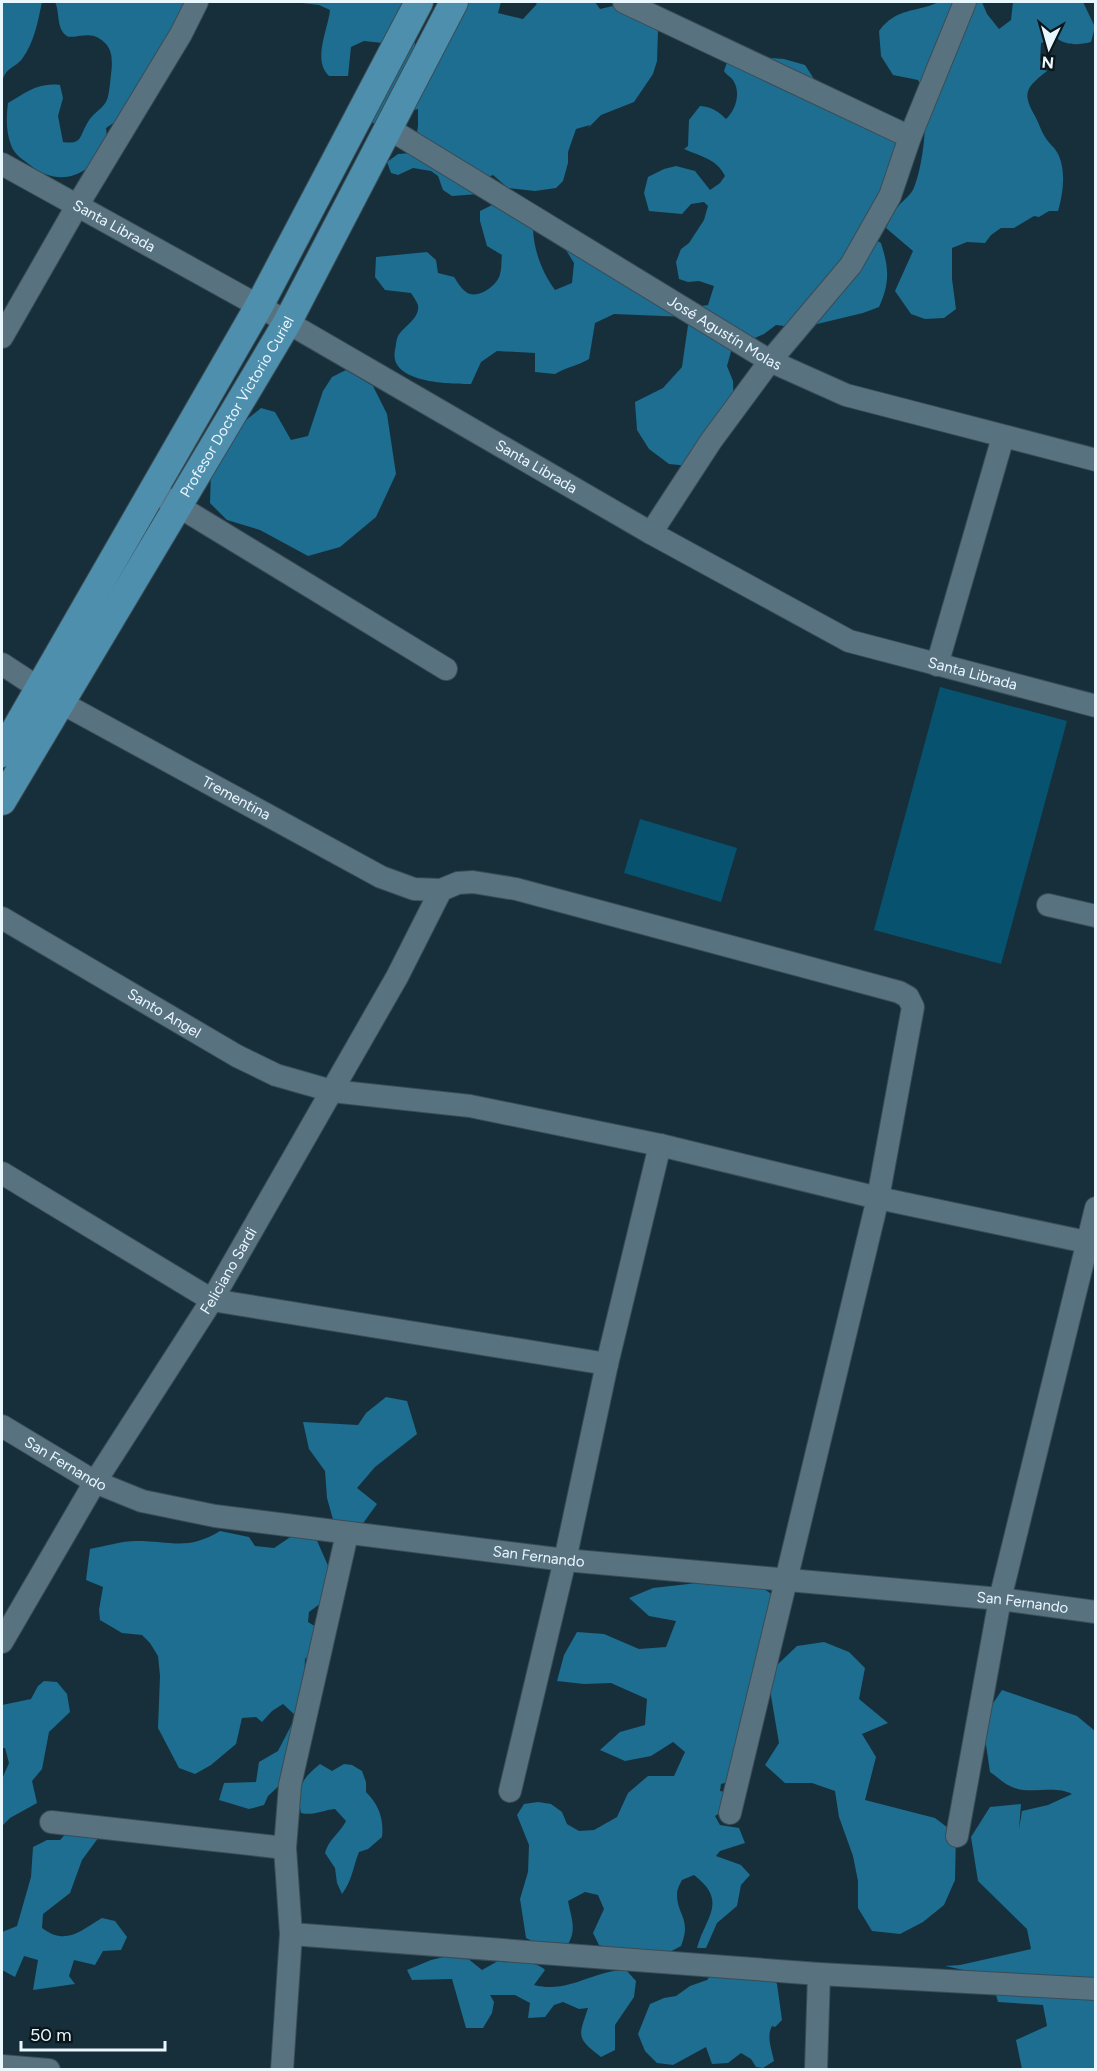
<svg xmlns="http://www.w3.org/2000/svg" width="1097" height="2071" viewBox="0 0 1097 2071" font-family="Figtree,sans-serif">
<rect width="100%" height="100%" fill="#172f3a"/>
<!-- green -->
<path fill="#07536f" d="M940,687l127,34 -66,243 -127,-34z
M640,819l97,29 -16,54 -97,-29z"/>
<!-- forest -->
<path fill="#1d6e90" d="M2,2h40c-4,19 -8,41 -20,57 -8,10 -17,8 -20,24z
M55,2h147l-75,112 -21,14 2,18c-19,29 -48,43 -78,19 -8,-6 -16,-11 -19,-20 -5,-13 -5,-28 -3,-42 17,-10 30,-21 52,-18l3,13 -5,18 5,26c20,3 16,-6 25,-20 4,-8 13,-12 18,-20 3,-6 3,-12 4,-18 2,-20 7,-39 -16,-48 -9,-3 -23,3 -27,0 -11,-7 -7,-24 -12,-34z
M302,2h110l5,19 -3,31 48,-50h39l-3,11 25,6 13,-14 1,-3h58l5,7 30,-7 18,11 10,18 -1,30 -4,13 -19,28 -33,13 -13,13 2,-3 -14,4 -8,23v11l-5,18 -7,7 -21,3 -27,-3 -15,-13 -10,4 -4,15 -27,2 -9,-6 -5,-14 -7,-5 -18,-3 -15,7 -7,-2 -4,-11 11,-8 13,-1 3,-2 4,-25v-17l-4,1 -9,12 -33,1 -11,-9 22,-71 -19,-2 -13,6 -3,29h-19c-17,-16 -1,-46 1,-66l-11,-5 -17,-2z
M939,2h43l5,12 12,15 12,-9 2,-18h70l12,25 -4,15c-13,3 -23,4 -35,-4l-15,5 -1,18 5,3 2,7c-20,16 -26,21 -12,45 4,7 6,15 10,21 4,7 11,11 14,19 7,17 4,38 -1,55h-9l-10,6 -5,-1 -20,12h-13l-10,7 -6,8 -18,-1 -15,6v31l4,30 -12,9 -19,1 -14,-5 -16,-23 18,-40 -27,-23c4,-9 8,-17 14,-24 5,-5 10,-9 13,-14 11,-24 18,-88 5,-110l-25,-5 -12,-19 -2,-25c18,-24 36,-18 60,-29z
M757,57l27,2 21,6 13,20 85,57 -32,95 10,6c8,25 9,40 -2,64l-16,6 -50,12 -20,2 -17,-2 -12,9 -32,14 -5,18 6,15 1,31 -45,54 -20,-2 -20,-15 -12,-19 -2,-28 28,-14 19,-21 6,-42 -1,-8 -73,-3 -19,9 -6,36c-11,7 -23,8 -34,15l-20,-2v-19l-38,-2 -16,11 -10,22c-22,0 -83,-1 -76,-34 1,-4 1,-10 3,-14 6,-10 22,-17 20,-31 -1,-3 -5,-9 -7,-12l-26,-3 -10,-13 1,-20 51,-5 9,8 2,13 16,4c4,6 9,15 16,17 12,3 28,-10 30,-20 2,-6 1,-13 2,-19l-15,-9 -7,-25v-10l12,-6 41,24c1,22 9,43 22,61l17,-7 2,-20 -8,-13 2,-11 133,67 7,-1 6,-19 -15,-5 -11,1 -9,-3 -3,-17 5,-13 8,-6 15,-23 4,-14 -4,-4 -13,2 -9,10 -33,-3 -5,-18 4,-16 16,-8 12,-3 19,5 15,19 10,-7 5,-7c-8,-17 -25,-20 -41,-27l4,-3 1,-26 11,-14c12,1 18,5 26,13 9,-8 15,-25 8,-37 -1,-4 -8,-7 -10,-11l3,-9z
M346,370l27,16 14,28 9,60 -20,43 -36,30 -32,9 -48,-26 -33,-10 -17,-17 1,-32 24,-42 26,-21 14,4 16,28 17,-4 15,-45 9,-14z
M386,1397l21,4 10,33 -42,33 -18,21 20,16 -16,22 -27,-3 -7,-25 -2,-27 -16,-22 -6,-27 55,3 8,-12z
M220,1531l29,6 6,9 19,2 21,-14 20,2 18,41 -8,23 -16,12 -1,10 13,8 -9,23 -7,6 -1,24 -22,100 -14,13 -4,9 -15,4 -30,-9 5,-17 32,-1 3,-20 19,-11 18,-35 -13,-12 -11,7 -10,11 -6,-5 -14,1 -6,26 -25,21 -16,9 -16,-6 -21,-40 2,-52 -2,-20 -8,-13 -8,-8 -20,-2 -22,-13 -1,-10 4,-23 -17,-7 4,-31c16,-3 31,-8 47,-8 35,0 50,10 83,-10z
M706,1582c21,1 52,-2 67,14l-25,180 -27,8 -1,7 7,1 -2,18 -10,6 5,9 19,3 6,15 -25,8 -4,5 25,9 9,10 -9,10 -4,21 -20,17 -11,25h-9c8,-31 32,-46 -3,-73l-12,5c-2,4 -5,9 -5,14 0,22 15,24 4,52l-15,8 -54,-4 -13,-5 -6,-12 11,-24 -6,-14 -13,-3 -17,9c4,20 10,31 -4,49l-26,-6 -12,-6 -6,-39 8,-27 1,-27 -12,-30 7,-11 14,-2 13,2 11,8 5,12 12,7 15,-1 23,-13 11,-24 20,-17h26l11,-24 -12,-10 -22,14 -26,5 -25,-11 20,-18 25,-7 2,-26 -36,-16 -27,1 -27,-3 7,-26 13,-23 27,2 35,15 27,-2 10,-26 -27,-5 -20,-18 24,-10z
M824,1642l25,10 16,16 -6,31 29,24 -26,11 14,23 -11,43 70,18 21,16 -1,46 -11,25 -21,17 -23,12 -28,-3 -14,-23v-27l-5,-25 -14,-39 -4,-26 -23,-8h-27l-20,-18 14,-22 -9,-53 7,-25 20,-19z
M44,1681l13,1 10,12 3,18 -21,20 -7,37 -10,12 5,22 -27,15 -8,8v-47l7,-16 -4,-15h-3v-43l29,-6 7,-13z
M1002,1690l75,26 18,15v338h-73l-6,-29 31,-14 -4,-21 -45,-3 -7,-26 -46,-10 15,-1 71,-16 -4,-20 -49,-48 -7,-44 19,-30 31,-3 -2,25 3,-18 26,-6 24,-11c-18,-10 -44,2 -62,-8 -7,-3 -14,-10 -20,-14l-5,-34 2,-26z
M320,1764l12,7 12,-7 8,1 10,6 4,11v10c13,13 18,27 16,45l-14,12 -9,3c-6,15 -7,29 -17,42l-5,-11 -2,-15 -10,-15c3,-13 15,-20 21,-32l-11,-12c-12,1 -22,7 -34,4 -5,-24 0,-34 19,-49z
M73,1826l31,4 -22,30 -12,33 -27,21 -1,14c24,18 38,3 60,-10l13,3 12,16 -6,13 -18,1 -8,14 -21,-5 -5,16 6,8 -42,6 5,-30 -14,-4 -9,21 -13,-7v-38l15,-6 14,-49 2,-30 14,-7h13z
M461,1953l21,17 23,-13c10,3 35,6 40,13l-11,15c36,9 58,-15 92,-15l10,11 -2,16 -19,28v25l-14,7c-26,-20 -22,-21 -13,-49l-9,1 -16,-7 -9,3 -9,12 -17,1 2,-15 -15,-8h-25l4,7 -2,11 -9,15h-17l-14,-49 -40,1 -5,-10 24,-10z
M768,1972l9,12 5,36 -7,7 -3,-1c-6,11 0,24 2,35l-11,7 -7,-1 -5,-8 -10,-6 -13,10 -16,1 -6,-17 -33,18 -16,-2 -12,-12 -7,-17 12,-30 14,-6 12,-2 14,-10 17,-6 5,-6z"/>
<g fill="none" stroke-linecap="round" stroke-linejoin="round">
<!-- minor casing -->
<g stroke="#394d56" stroke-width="24">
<g id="minor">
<path d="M624,2l286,135"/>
<path id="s1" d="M388,128l382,233 76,34 250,65"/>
<path id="s2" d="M2,164l257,142 392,227 198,108 247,65"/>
<path d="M2,337l75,-131 104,-172 16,-32"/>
<path d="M165,498l281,171"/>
<path d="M651,533l60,-92 59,-80 81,-96 39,-69 20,-59 55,-135"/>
<path id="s3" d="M2,664l58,38 321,175 33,12 27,1 17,-7 15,-1 43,7 383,103 9,5 5,10 -35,191 -148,615"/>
<path d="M937,665l66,-228"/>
<path d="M1048,905l48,11"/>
<path id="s4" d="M2,918l235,138 39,19 56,16 138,15 190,39 218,53 218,46"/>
<path d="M2,1173l210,127 395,64"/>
<path id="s5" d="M2,1426l93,56 47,19 73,15 350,44 435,39 96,13"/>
<path id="s6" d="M2,1642l93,-160 117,-182 185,-323 44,-87"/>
<path d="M510,1791l55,-231 42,-196 53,-219"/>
<path d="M51,1822l234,26"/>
<path d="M957,1836l43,-237 96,-391"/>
<path d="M291,1934l528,40 277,15"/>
<path d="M2,2066l47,4"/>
<path d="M282,2070l9,-136 -6,-86 5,-63 57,-251"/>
<path d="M816,2070l3,-96"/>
</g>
</g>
<!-- major casing -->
<g stroke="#394d56" stroke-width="30">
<g id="major">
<path d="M2,753l257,-447 160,-304"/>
<path id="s7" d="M2,801l285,-478 167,-321"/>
</g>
</g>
<!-- minor -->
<use href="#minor" stroke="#597280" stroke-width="22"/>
<!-- major -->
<use href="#major" stroke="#4e8fae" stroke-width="28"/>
</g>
<g text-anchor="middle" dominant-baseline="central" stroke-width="6" stroke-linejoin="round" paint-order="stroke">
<!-- street labels -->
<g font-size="15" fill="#e9f7ff" stroke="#0b161b">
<text stroke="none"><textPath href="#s2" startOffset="128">Santa Librada</textPath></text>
<text stroke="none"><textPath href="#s1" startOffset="394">José Agustín Molas</textPath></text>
<text stroke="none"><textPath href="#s7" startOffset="459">Profesor Doctor Victorio Curiel</textPath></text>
<text stroke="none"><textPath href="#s2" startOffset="614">Santa Librada</textPath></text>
<text stroke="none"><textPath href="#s2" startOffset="1100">Santa Librada</textPath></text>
<text stroke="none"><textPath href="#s3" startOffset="270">Trementina</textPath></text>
<text stroke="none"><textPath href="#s4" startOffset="188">Santo Angel</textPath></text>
<text stroke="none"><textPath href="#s6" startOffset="435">Feliciano Sardi</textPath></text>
<text stroke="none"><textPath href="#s5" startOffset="74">San Fernando</textPath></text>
<text stroke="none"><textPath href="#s5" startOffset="560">San Fernando</textPath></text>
<text stroke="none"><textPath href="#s5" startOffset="1046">San Fernando</textPath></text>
</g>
</g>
<!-- border -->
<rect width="1097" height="2071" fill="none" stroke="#e9f7ff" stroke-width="6"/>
<!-- north arrow -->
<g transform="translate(1049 48) rotate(185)" stroke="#0b161b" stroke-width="4.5" paint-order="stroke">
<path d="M0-4.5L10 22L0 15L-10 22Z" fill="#e9f7ff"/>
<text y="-9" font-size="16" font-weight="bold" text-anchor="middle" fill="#e9f7ff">N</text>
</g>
<!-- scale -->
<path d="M21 2041v9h144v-9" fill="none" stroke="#e9f7ff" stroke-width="3"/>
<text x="30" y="2041" font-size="18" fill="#e9f7ff" stroke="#0b161b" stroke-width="4.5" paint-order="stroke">50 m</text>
</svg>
